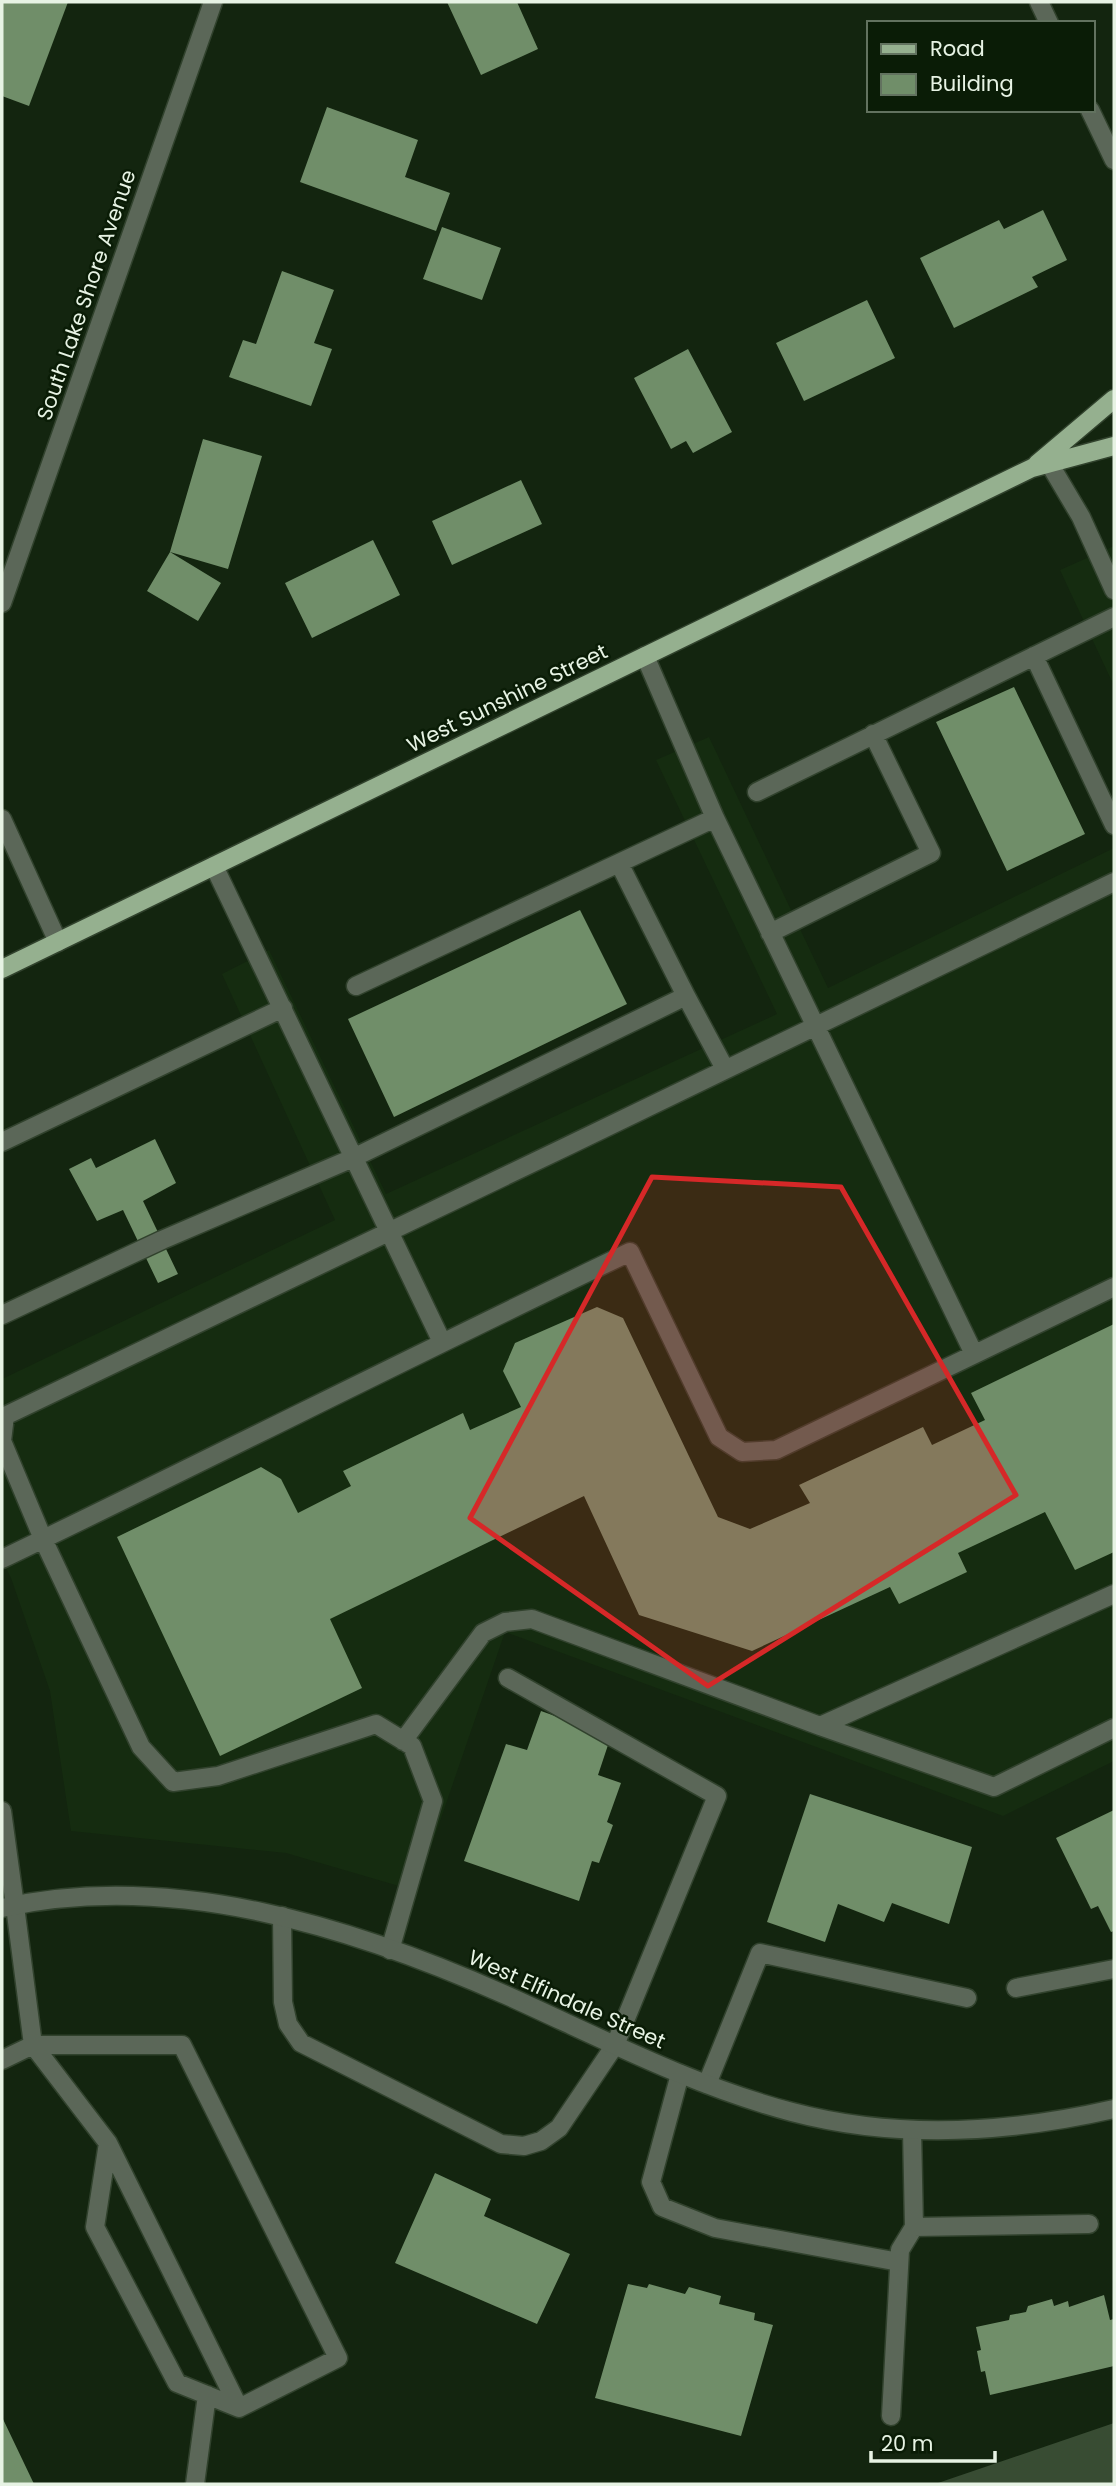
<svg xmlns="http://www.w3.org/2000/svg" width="1116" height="2486" viewBox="0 0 1116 2486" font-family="Poppins,sans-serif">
<rect width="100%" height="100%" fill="#13250f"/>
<!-- built -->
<path fill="#152c10" d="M1114,546v140l-54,-116z
M709,737l119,251 286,-140v913l-111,55 -498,-184 -89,259 -130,-38 -215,-22 -21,-140 -39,-113 -9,-18v-181l333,-159 -113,-246 47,-24 117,244 391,-180 -121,-254z"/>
<!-- green -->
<path fill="#384c33" d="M1114,2423v61h-179z"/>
<!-- building -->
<path fill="#708e69" d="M2,2h66l-39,104 -27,-10z
M447,2h70l21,47 -57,26z
M327,107l91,33 -13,37 45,16 -14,38 -136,-49z
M1043,210l24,50 -35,17 6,10 -84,41 -34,-70 79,-38 5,9z
M442,227l59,21 -19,52 -59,-21z
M282,271l52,19 -20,53 18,6 -21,57 -82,-29 14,-37 13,4z
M867,300l28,58 -91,43 -28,-58z
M688,349l44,83 -39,21 -7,-12 -15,8 -37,-71z
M203,439l59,17 -34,113 -58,-17 51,31 -23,38 -51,-30 23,-39z
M521,480l21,44 -90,41 -20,-44z
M373,540l27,55 -88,43 -27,-55z
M1014,687l71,147 -78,37 -71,-149z
M580,910l47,94 -233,113 -46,-98z
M155,1139l21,44 -33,18 35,73 -20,9 -35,-73 -26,11 -28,-52 22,-11 5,10z
M597,1307l26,11 95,199 32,12 60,-26 -11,-18 124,-58 9,18 53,-25 -14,-27 143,-69v228l-39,18 -30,-58 -87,41 9,19 -68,32 -9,-17 -138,64 -113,-36 -55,-119 -254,123 32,69 -142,68 -103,-219 144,-70 20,12 17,34 53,-27 -8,-15 120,-58 7,17 51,-23 -18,-36 12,-28z
M541,1711l70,25 -13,39 23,8 -14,39 6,3 -14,38 -7,-2 -13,40 -115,-40 42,-117 21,6z
M810,1794l162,53 -23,77 -57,-21 -8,19 -46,-18 -13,38 -58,-20z
M1114,1810v121l-3,1 -13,-26 -7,3 -35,-71z
M435,2173l56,26 -7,17 86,38 -33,70 -142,-61z
M628,2284l19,4 2,-4 36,10 4,-7 32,9 -2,8 36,9 -1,7 19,5 -32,111 -146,-38z
M1104,2295l6,25 4,-1v47l-124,29 -5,-24 -4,1 -4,-21 4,-1 -5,-23 33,-7 1,-5 16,-3 2,-6 24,-7 2,7 14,-5 1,6z
M2,2417l32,67h-32z"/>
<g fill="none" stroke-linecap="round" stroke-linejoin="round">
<!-- service casing -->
<g stroke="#31422d" stroke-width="21">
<path id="service" d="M1049,463l32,54 33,73
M645,656l70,162 259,536
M1034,656l80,169
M757,792l357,-175
M214,866l228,476
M770,933l161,-80 -58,-119
M356,986l263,-123
M686,996l39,73
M2,1142l281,-134
M2,1315l160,-75 191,-82 333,-162 -67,-133 96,-45
M2,1559c210,-101 418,-207 628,-307l89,185 23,15 34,-2 338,-163
M820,1726l174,61 120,-59
M403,1741l80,-108 22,-11 27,-3 288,107 294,-132
M282,1916l1,86 5,22 13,19 200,101 23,2 17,-5 18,-13 56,-83 102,-249 -209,-118
M390,1950l43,-149 -21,-55 -36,-22 -158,52 -45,6 -32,-35 -98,-208 -41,-98 3,-25c371,-176 739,-356 1109,-534
M1016,1988l98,-19
M33,2045h149l156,313 -99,50 -131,-265z
M2,2060l31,-15 -18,-139
M680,2074l-29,108 11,25 53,21 184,34
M707,2084l53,-131 207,45
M912,2130l2,97 175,-3
M108,2143l-13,84 82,156 62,25
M891,2416l9,-166 14,-23
M195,2484l12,-89"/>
</g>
<!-- minor casing -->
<g stroke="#31422d" stroke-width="21">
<path id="minor" d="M1039,2l10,21
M1090,110l24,50
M2,603l211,-601
M2,819l56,123
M2,1811l13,95
M2,1908c170,-38 351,19 506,88 93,42 185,90 284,116 106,28 217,21 322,-3"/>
</g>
<!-- primary casing -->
<g stroke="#31422d" stroke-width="21">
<path id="primary" d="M1037,464l77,-65
M2,969l1030,-501 82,-22"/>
</g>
<!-- service -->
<use href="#service" stroke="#5b6758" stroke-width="18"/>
<!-- minor -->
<use href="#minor" stroke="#5b6758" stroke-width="18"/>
<!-- primary -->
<use href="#primary" stroke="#95b08f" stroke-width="18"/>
</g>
<!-- marked area -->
<path fill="#d62828" fill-opacity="0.2" stroke="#d62828" stroke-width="5" stroke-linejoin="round" d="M652,1177l189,10 175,308 -308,191 -238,-168z"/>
<g text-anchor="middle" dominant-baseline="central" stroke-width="5" stroke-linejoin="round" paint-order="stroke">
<!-- street labels -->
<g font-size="21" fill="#e7f3e4" stroke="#0a1c06">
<text transform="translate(86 295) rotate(-71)">South Lake Shore Avenue</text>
<text transform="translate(507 698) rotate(-26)">West Sunshine Street</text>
<text transform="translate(567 1999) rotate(24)">West Elfindale Street</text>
</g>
</g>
<!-- border -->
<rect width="1116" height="2486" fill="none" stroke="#e7f3e4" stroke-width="7"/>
<!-- legend -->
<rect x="867" y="21" width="228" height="91" fill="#0a1c06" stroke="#62725f" stroke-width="2"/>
<rect x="881" y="44" width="35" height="10" fill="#95b08f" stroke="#62725f" stroke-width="2"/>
<text x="930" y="56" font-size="21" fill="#e7f3e4">Road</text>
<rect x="881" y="74" width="35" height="21" fill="#708e69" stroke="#62725f" stroke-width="2"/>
<text x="930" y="91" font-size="21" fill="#e7f3e4">Building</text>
<!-- scale -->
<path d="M871 2451v10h124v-10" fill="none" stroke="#e7f3e4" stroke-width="3.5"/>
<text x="881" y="2451" font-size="21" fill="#e7f3e4" stroke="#0a1c06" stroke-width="5" paint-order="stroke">20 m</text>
</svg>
